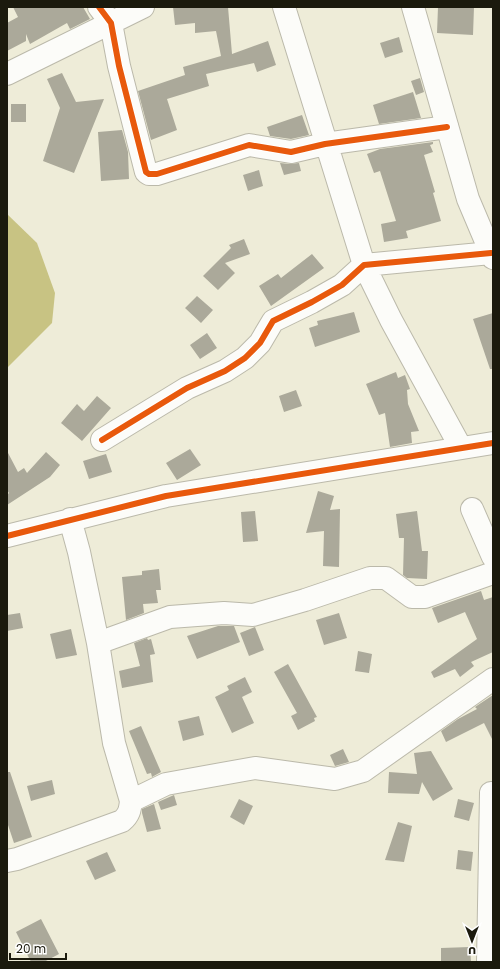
<svg xmlns="http://www.w3.org/2000/svg" width="500" height="969" viewBox="0 0 500 969" font-family="Poppins,sans-serif">
<rect width="100%" height="100%" fill="#eeecd8"/>
<!-- water -->
<path fill="#c8c383" d="M7,214l30,29 18,50 -3,30 -45,45z"/>
<!-- building -->
<path fill="#aba99a" d="M13,7h70l7,12 -20,10 -3,-6 -37,21 -4,-10v7l-19,10v-28l11,-6z
M173,7h55l4,47 36,-13 8,24 -19,7 -3,-9 -48,11 3,12 -42,13 10,31 -26,10 -13,-49 47,-16 -2,-8 38,-11 -5,-25 -21,2v-10l-20,2z
M438,7h36l-1,28 -36,-2z
M399,37l4,15 -18,6 -5,-15z
M62,73l14,29 28,-3 -30,74 -31,-12 17,-53 -13,-29z
M420,78l4,14 -8,3 -5,-14z
M413,92l8,26 -42,6 -6,-19z
M11,104h15v18h-15z
M302,115l7,20 -18,4 -21,-3 -3,-9z
M122,130l6,22 1,27 -28,2 -3,-49z
M433,142v2l-3,1 3,7 -9,3 11,37 -2,1 8,28 -35,10 2,7 -24,4 -3,-18 15,-3 -16,-50 -6,2 -7,-19 13,-5z
M280,163l9,1 10,-1 2,8 -17,4z
M259,170l4,16 -15,5 -5,-16z
M244,239l6,15 -25,9 10,10 -17,17 -15,-14 28,-28 -2,-3z
M312,254l12,14 -53,38 -12,-20 19,-12 3,4z
M197,296l16,14 -12,13 -16,-15z
M354,312l6,20 -45,15 -6,-19 9,-3 -1,-4z
M493,313v56h-3l-17,-50z
M207,333l10,15 -17,11 -10,-14z
M396,372l2,6 7,-3 5,14 -3,1 1,14 11,27 -8,1 1,11 -22,4 -5,-34 -6,2 -13,-31z
M296,390l6,16 -18,6 -5,-16z
M97,396l14,12 -29,33 -21,-18 16,-19 7,7z
M190,449l11,16 -24,15 -11,-17z
M7,451l11,21 6,-4 3,5 19,-21 14,13 -10,12 -43,28v-10l2,-2 -2,-3z
M106,454l6,18 -23,7 -6,-18z
M318,491l16,5 -4,14 10,-1 -1,58 -16,-1 1,-35 -18,2z
M255,511l3,30 -15,1 -2,-30z
M417,511l5,40h6l-1,28 -20,-1 -4,-3 1,-37h-5l-3,-24z
M159,569l2,21h-5l2,13 -15,1 1,9 -18,7 -4,-43 20,-2v-4z
M481,591l3,9 9,-3v55l-22,10 3,4 -14,11 -5,-8 -21,9 -3,-6 46,-33 -12,-27 -27,11 -6,-15z
M20,613l3,15 -16,3v-16z
M339,613l8,25 -23,7 -8,-25z
M218,626h16l6,16 -43,17 -10,-23z
M255,627l9,23 -15,6 -9,-23z
M71,629l6,26 -21,4 -6,-25z
M147,638l1,2 3,-1 4,15 -5,1 3,27 -31,6 -3,-17 21,-5 -6,-23z
M358,651l14,3 -3,19 -14,-2z
M288,664l29,53 -3,1 1,3 -17,9 -7,-14 6,-3 -23,-41z
M245,677l7,15 -10,5 12,26 -22,10 -17,-36 14,-7 -2,-4z
M493,695v46l-9,-18 -38,19 -5,-11 17,-12 19,-10 -2,-2z
M199,716l5,19 -21,6 -5,-20z
M141,726l20,46 -9,5 -1,-4 -4,1 -18,-43z
M343,749l6,13 -14,4 -5,-11z
M431,751l22,38 -20,12 -11,-19 -3,12 -31,-1 1,-21 28,2 -3,-21z
M7,772h3l22,65 -18,6 -7,-21z
M52,780l3,14 -24,7 -4,-15z
M174,795l3,10 -16,5 -3,-8z
M239,799l14,7 -9,19 -14,-8z
M458,799l16,4 -5,18 -15,-4z
M154,804l7,25 -14,3 -5,-19v-4z
M398,822l14,4 -8,36 -19,-2z
M458,850l15,2 -2,19 -15,-2z
M107,852l9,19 -21,9 -9,-19z
M41,919l18,35 -15,8h-13l-15,-30z
M470,947l1,15h-30v-14z"/>
<g fill="none" stroke-linecap="round" stroke-linejoin="round">
<!-- minor casing -->
<g stroke="#bbb9aa" stroke-width="24">
<path id="minor" d="M99,7l12,16 8,43 27,106 3,2h8l92,-29 42,7 34,-8 122,-17
M284,7l80,258 27,55 70,128
M7,74l136,-67
M102,440l85,-52 38,-17 20,-13 15,-15 13,-22 39,-19 30,-17 22,-20 127,-12
M472,509l21,48
M7,536l159,-40 327,-53
M98,643l72,-26 54,-4 29,2 52,-15 65,-22h16l26,19h13l68,-24
M131,801l35,-17 89,-16 80,11 28,-8 130,-92
M7,861l10,-2 105,-38c7,-6 8,-11 9,-20l-17,-58 -16,-100 -19,-91 -9,-33
M488,962l3,-169"/>
</g>
<!-- tertiary casing -->
<g stroke="#bbb9aa" stroke-width="24">
<path id="tertiary" d="M413,7l55,192 25,59"/>
</g>
<!-- minor -->
<use href="#minor" stroke="#fcfcf9" stroke-width="22"/>
<!-- tertiary -->
<use href="#tertiary" stroke="#fcfcf9" stroke-width="22"/>
<!-- cycleway casing -->
<g stroke="#fff" stroke-width="8">
<path id="cycleway" d="M99,7l12,16 8,43 27,106 3,2h8l92,-29 42,7 34,-8 122,-17
M102,440l85,-52 38,-17 20,-13 15,-15 13,-22 39,-19 30,-17 22,-20 127,-12
M7,536l159,-40 327,-53"/>
</g>
<!-- cycleway -->
<use href="#cycleway" stroke="#e8590c" stroke-width="6"/>
</g>
<!-- border -->
<rect width="500" height="969" fill="none" stroke="#1b1a0d" stroke-width="16"/>
<!-- north arrow -->
<g transform="translate(472 941) rotate(180)" stroke="#ffffff" stroke-width="3" paint-order="stroke">
<path d="M0-3L7 15L0 10L-7 15Z" fill="#1b1a0d"/>
<text y="-6" font-size="11" font-weight="bold" text-anchor="middle" fill="#1b1a0d">U</text>
</g>
<!-- scale -->
<path d="M10 953v6h56v-6" fill="none" stroke="#1b1a0d" stroke-width="2"/>
<text x="16" y="953" font-size="12" fill="#1b1a0d" stroke="#ffffff" stroke-width="3" paint-order="stroke">20 m</text>
</svg>
